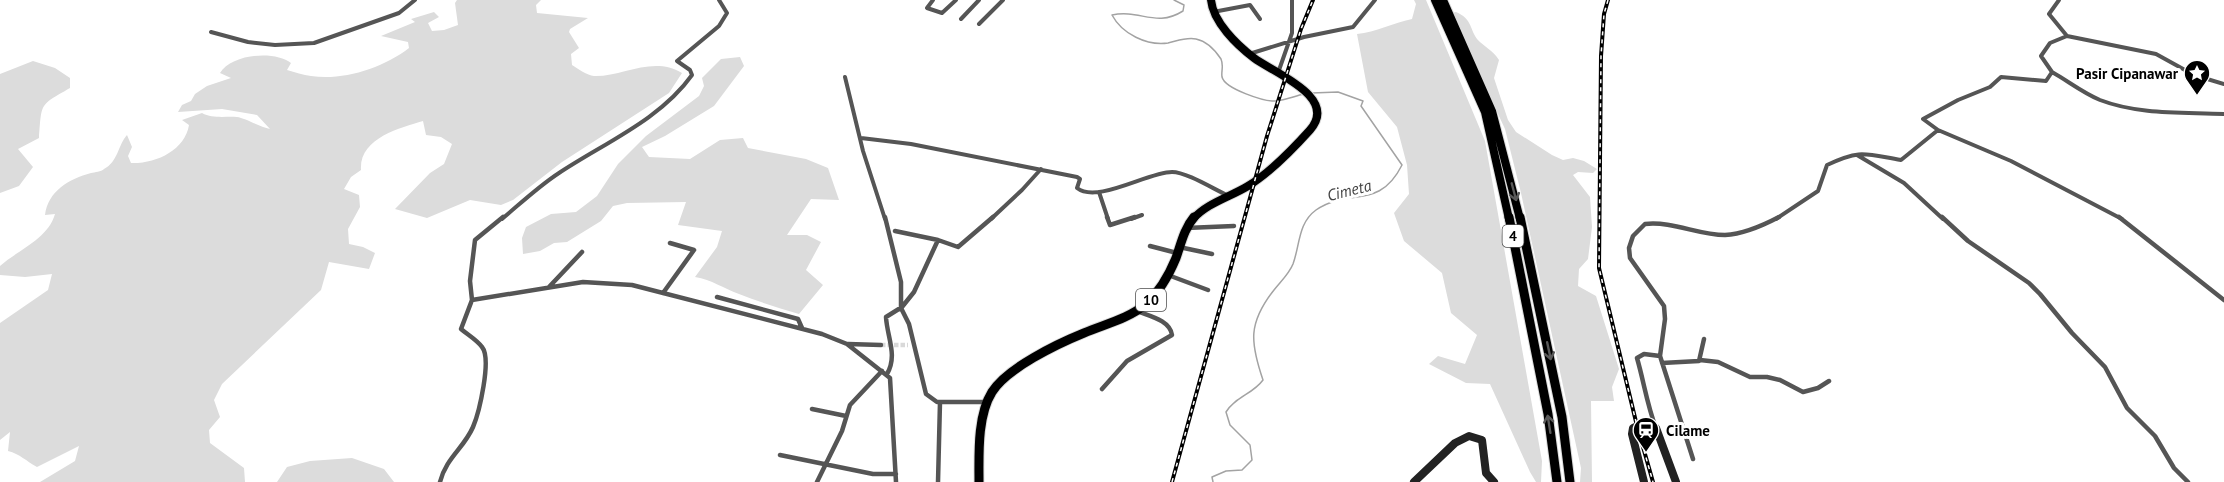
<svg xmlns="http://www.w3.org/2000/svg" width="2224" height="482" viewBox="0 0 2224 482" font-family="'PT Sans',sans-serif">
<rect width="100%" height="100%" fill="#fff"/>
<!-- green -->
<path fill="#dcdcdc" d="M457,0h84l-5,5 1,8 51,5 -18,11 -1,3 10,16 -8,6 1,11c6,4 15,10 22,11 28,1 59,-21 88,-3l-13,20 -107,69 -49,38 -12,5 -31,-5 -43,18 -32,-9 35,-36 14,-9 8,-20 -11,-7 -15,-2 -3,-14c-23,7 -64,17 -62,49l-10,7 -7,12 15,6 1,12 -12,22 1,15 14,3 12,6 -6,16 -40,-7 -8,28 -99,94 -8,16 6,17 -11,13 1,13 34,25 1,14h-205l35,-21 4,-15 -42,21c-11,-6 -17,-13 -29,-16l2,-19 -10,8v-117l48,-33 4,-16 -27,3 -25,-2v-9c18,-16 48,-27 55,-52l-10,1c3,-24 24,-36 46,-42 4,-1 10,-1 13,-4 14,-7 14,-24 23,-34l5,12 -4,9 3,7c25,1 54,-13 58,-38l-7,-5 20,-7c11,6 24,3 35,4 8,1 23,10 33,12l-13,-14 -35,-6 -44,3 4,-7 9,-4 4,-7 12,-8 24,-8 -11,-5c11,-19 55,-23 71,-10l-4,7c8,2 16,5 24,6 32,5 72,-8 98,-28l-1,-6 -27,-6 34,-14 -4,-3 23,-7 5,5 -11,6 4,8 12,-1 14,-5 -3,-22z
M1414,0h12l59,141 57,320 -1,21h-5l-6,-10 -40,-88 -24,-1 -37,-19 9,-8 27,8 12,-29 -26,-22 -9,-40 -38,-32 -10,-28 15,-19 -2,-29 -10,-38 -29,-35 -11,-58c19,-2 36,-11 55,-15l4,-15z
M1456,12c16,7 13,15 21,27 7,8 15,10 22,21l-5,18 14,42 8,12 36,23 11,5 10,-2 11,3 13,8 -4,4 -15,-1 -5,3 17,22 2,30 -4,32 -9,10 -1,17 18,10 23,73 -7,18 2,14h-23l1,81h-12l1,-14 -60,-275 -16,-64 -54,-116z
M740,57l4,9 -30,40 -49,30 -23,11 7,10 41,2 30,-19 23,-2 5,10 58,11 22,9 11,32 -28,-1 -24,36h20l14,7 -15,28 17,15 -24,29c-20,-6 -40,-12 -60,-20 -16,-6 -27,-14 -44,-17l22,-30 5,-16 -44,-6 8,-23 -59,1 -14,3 -12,15 -34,21 -13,1 -14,8 -17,3 -1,-16 4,-11 25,-13 25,-2 21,-16 21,-32 28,-28 53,-40 5,-10 -2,-8 19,-19z
M33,61l22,7 15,10v10c-31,18 -28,14 -31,50l-21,11 15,18 -14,19 -19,7v-119z
M352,458l32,11 10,13h-117l10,-15 23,-6z"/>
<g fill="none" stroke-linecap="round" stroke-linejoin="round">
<!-- stream -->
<path stroke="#a3a3a3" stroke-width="1.5" d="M1174,0l10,5 -1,6c-27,17 -43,-2 -71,4 10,19 35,31 56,28 9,-2 18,-6 28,-4 10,2 19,11 25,20 3,7 0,12 1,18 3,12 43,25 54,24 9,-1 19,-5 28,-7
M1213,482l-1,-5 14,-6 16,-1 10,-10 -2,-15 -20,-20 -4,-13c9,-15 27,-18 37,-32 -13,-38 -15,-57 11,-90 7,-9 15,-16 19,-26 7,-19 5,-41 23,-54 33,-23 63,1 86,-45l-41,-59 2,-5 -25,-9 -26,1"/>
<!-- street-tunnel -->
<path stroke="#d9d9d9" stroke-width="4.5" stroke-dasharray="4.5 2" stroke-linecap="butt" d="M881,345h27"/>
<!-- highway-far1 casing -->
<g stroke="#dbdbdb" stroke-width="10">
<path id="highway-far1" d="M1435,0l50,112 24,107
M1443,0l49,111 28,108
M1193,219c14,-16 37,-22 55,-33 23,-14 44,-36 62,-56 29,-33 -36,-57 -56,-72 -17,-13 -41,-36 -43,-58"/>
</g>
<!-- highway casing -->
<g stroke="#dbdbdb" stroke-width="11">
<path id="highway" d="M1509,217l39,197 9,68
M1520,217l42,200 8,65
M979,482c0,-27 -2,-66 13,-90 15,-24 65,-48 92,-59 21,-9 44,-14 62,-29 13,-12 23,-29 30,-46 5,-14 8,-29 18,-41"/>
</g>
<!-- street-far1 -->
<path stroke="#555" stroke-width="4" d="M933,0l-6,8 15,5 14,-13
M2059,0l-10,14 18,22 -17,7 -9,13 11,16 -6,9 -45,-4 -11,10 -32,13 -35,19 15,11 73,31 111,58
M1213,12l37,-7 10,14
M961,19l18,-19
M979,24l24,-24
M211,32l37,10 27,3 39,-2 85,-30 16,-13
M2067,36l89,18 38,21 30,9
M1249,54l55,-17 49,-10 22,-27
M2052,72c16,9 31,21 48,28 39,15 83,12 124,14
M1278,73l14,-40v-33
M845,77l18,74 22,68
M861,138l50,6 166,33 3,2 -3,9c20,16 71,-16 95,-16 15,0 43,18 57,24
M1857,155l47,28 39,36
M1099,192l9,27
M502,219c19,-16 37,-33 57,-46 45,-30 101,-53 133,-98l-2,-5 -13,-9 42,-35 8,-13 -8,-13
M991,219l31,-29 19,-21
M1131,219l11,-4
M1776,219l42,-28 9,-26c34,-16 38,-11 74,-5l37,-30"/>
<!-- street -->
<path stroke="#555" stroke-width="4.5" d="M885,217l16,65v26l8,16 17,70 11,8h51
M1107,217l3,8 25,-8
M1942,217l26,24 61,42 11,11 32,39 33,34 22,41 28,28 19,32 14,14
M2119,217l105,83
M1186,228l48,-2
M895,231l43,9 20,7 35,-30
M1150,246l27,7
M1179,247l33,7
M1168,275l40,15
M549,287l33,-35
M663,293l31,-43 -24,-7
M717,297l81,22 4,9
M472,300l111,-18 49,3 190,49 25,10 43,34 6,104
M848,344l33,1
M1700,360l18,2 32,15h17l13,3 23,12 15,-4 11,-7
M1662,363l37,-2 5,-22
M887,374c11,-19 0,-37 -1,-57l16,-10 12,-15 24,-52
M1102,389l25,-28 45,-26c-2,-15 -23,-19 -35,-24
M812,409l34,7
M1656,428c-9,-23 -12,-46 -19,-70l7,-4 16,2
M780,455l93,19h23
M1693,459l-33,-103 5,-37 -1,-13 -34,-48 -1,-10 4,-12 12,-12c28,-3 53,11 80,11 19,-1 37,-9 54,-18
M440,482c6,-24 24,-34 33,-55 6,-14 19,-68 9,-80 -5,-7 -14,-12 -21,-18l11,-29 -2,-19 5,-41 28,-23
M817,482l25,-51 8,-26 32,-34
M938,482l2,-80"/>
<!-- secondary -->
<path stroke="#222" stroke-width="8" d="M1414,482l41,-39 14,-7 13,4 4,33 8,9
M1644,482l-12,-48 1,-6 4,-2 19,2 20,54"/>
<!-- highway-far1 -->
<use href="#highway-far1" stroke="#000" stroke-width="8"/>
<!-- highway -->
<use href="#highway" stroke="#000" stroke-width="9"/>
<!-- rail casing -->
<g stroke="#000" stroke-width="4">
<path id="rail" d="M1608,0l-4,14 -3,42 -2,212 38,158 16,56
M1172,482l95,-346 34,-107 12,-29"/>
</g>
<!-- rail -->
<use href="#rail" stroke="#fff" stroke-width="1.5" stroke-dasharray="4" stroke-linecap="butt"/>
</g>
<!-- one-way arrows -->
<defs><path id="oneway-shaft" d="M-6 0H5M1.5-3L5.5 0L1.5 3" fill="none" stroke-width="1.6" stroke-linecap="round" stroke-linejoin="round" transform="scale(1.5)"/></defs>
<g stroke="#595959">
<use href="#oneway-shaft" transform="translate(1514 192) rotate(75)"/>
<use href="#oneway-shaft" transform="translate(1549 351) rotate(78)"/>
<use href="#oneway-shaft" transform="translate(1549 424) rotate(-99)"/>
</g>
<!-- icons -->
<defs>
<g id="sight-pin" transform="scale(1.35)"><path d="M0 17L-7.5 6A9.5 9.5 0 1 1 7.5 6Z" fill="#000" stroke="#fff"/><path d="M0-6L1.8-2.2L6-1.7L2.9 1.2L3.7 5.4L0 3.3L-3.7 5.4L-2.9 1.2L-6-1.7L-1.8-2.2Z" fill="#fff"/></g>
<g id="station-pin" transform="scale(1.35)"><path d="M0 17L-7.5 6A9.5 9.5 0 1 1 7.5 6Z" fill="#000" stroke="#fff"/><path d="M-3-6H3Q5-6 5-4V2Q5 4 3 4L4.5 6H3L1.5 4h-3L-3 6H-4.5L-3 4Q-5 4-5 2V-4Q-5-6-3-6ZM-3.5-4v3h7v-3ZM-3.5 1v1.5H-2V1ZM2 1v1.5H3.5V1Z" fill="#fff"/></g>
</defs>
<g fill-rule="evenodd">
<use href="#sight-pin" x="2197" y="73"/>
<use href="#station-pin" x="1646" y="430"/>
</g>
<g text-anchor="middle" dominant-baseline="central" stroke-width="6" stroke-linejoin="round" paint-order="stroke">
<!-- shield labels -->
<g fill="#fff" stroke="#4c4c4c" stroke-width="1.5">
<rect x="1502.5" y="225" width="21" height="22" rx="4.5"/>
<rect x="1136" y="289" width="30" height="22" rx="4.5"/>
</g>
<g font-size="14" font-weight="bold" fill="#000">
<text x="1513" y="236">4</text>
<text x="1151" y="300">10</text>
</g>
<!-- poi labels -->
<g font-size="15" font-weight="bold" fill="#000" stroke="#fff" text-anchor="end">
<text x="2178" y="73">Pasir Cipanawar</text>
<text x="1666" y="430" text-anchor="start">Cilame</text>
</g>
<!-- water labels -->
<g font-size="16" font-style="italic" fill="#444" stroke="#fff">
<text transform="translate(1349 190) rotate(-14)">Cimeta</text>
</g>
</g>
</svg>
